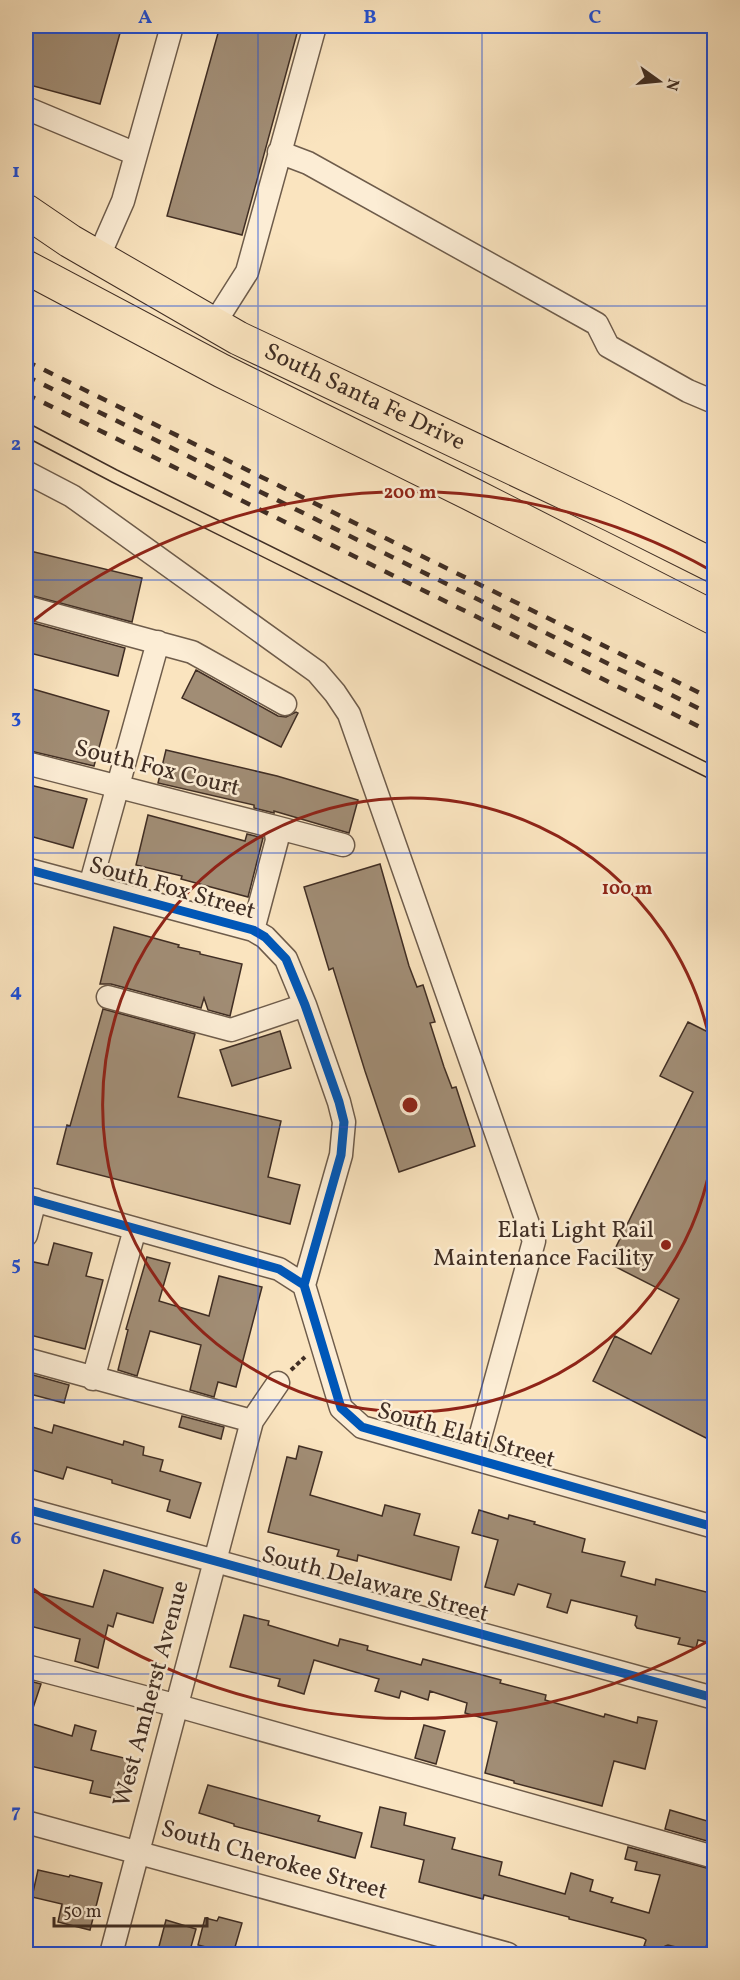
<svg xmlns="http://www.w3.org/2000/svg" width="740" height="1980" viewBox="0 0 740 1980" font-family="Vollkorn,serif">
<rect width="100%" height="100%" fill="#fae4bf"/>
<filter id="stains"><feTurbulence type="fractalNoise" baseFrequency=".00333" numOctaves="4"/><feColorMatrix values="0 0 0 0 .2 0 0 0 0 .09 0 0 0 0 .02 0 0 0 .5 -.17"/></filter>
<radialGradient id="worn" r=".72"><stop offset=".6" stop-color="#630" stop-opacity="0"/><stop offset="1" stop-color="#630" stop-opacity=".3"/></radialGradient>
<!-- building -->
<path fill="#a18d75" stroke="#402e24" stroke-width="1.5" d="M26,26h96l-22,78 -74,-20z
M220,26h79l-57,209 -75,-19z
M26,550l116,28 -10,44 -106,-28z
M26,621l99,27 -7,28 -92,-24z
M196,670l82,46 8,1 10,-5 2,1 -17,34 -99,-49z
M26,687l83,24 -15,55 -68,-16z
M166,750l111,26 81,24 -9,33 -75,-22v2l-20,-5v-3l-96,-22z
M26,784l61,15 -14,49 -47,-13z
M148,815l97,26 2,-7 16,4 -15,59 -67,-18 1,-3 -46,-11z
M380,864l29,102 8,21 6,-2 12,37 -5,1 14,44 8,21 4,-1 19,59 -76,26 -34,-101 -32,-103 -4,2 -25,-83z
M114,927l65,18 -1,2 22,5v2l42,10 -12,52 -22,-6 -4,-12 -3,10 -90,-24h-11z
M103,1009l92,25 -17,63 103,24 -13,56 32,8 -10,39 -233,-60 10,-39 3,1z
M688,1022l26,13v407l-121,-61 22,-45 36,18 28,-55 -71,-36 85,-171 -33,-16z
M280,1031l11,37 -59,18 -12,-36z
M54,1243l38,10 -6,23 17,4 -18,69 -59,-15v-57l3,-16 19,4z
M147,1257l23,6 -11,38 50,15 10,-40 43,11 -26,100 -18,-5 -4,15 -24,-7 11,-45 -51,-14 -13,45 -19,-6 10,-40 -2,-1z
M26,1373l43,12 -5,18 -38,-10z
M182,1416l42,11 -3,12 -42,-12z
M26,1425l26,8 2,-8 69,20 1,-4 20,6 -1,8 20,5 -3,11 41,12 -11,35 -23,-7 3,-11 -58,-17v-3l-45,-13 -4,12 -37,-11z
M299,1446l23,6 -12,43 72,21 3,-11 35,9 -6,21 45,12 -8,33 -93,-25 -1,6 -20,-5 2,-6 -71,-18 19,-75 9,2z
M479,1510l29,9 1,-4 26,7 -1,2 51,15 -3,13 43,10 -4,14 34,9 1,-6 58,15v50l-16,-4 -2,8 -18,-4 2,-6 -43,-10 -2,-3 2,-9 -66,-16 -4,13 -20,-6 4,-13 -33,-10 -4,11 -29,-8 13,-47 -26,-7z
M104,1570l59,18 -10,35 -36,-10 -4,14 -5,-2 -10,43 -23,-7 5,-22 -54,-14v-35l67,17z
M244,1615l25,6 -1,4 70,21 2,-7 28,7 -1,4 54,15 2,-6 78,21 -1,3 46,12 -1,5 59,17 1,-3 32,9 1,-6 19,4 -12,48 -31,-8 -12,45 -88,-23v-2l-29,-8 12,-51 -32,-9 2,-10 -37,-12 -2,9 -27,-9 -2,7 -24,-7 4,-12 -65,-19 -10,34 -26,-8 2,-7 -50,-12z
M26,1680l15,4 -12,36 -3,-1z
M26,1722l46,14 3,-11 21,6 -5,19 37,9 -10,40 -28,-6 3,-12 -67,-16z
M424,1725l21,6 -9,33 -21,-6z
M208,1785l112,31 -2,5 44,12 -7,25 -121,-32v-2l-35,-11z
M380,1807l26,6 -2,12 51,13 -3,11 50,13 -3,13 66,19 6,-21 22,7 -3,11 23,7 -2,4 38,11 11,-38 -25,-5 2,-8 -12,-3 3,-12 86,23v10l-3,14 3,1v25l-10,34 -36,-9 -3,1 -1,5 -20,-5 2,-6 -3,-2 -74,-19v-2l-85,-22 -1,4 -64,-17 5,-22 -53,-13z
M670,1810l44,13v20l-49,-14z
M38,1870l31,7 1,-2 32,8 -12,47 -32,-8 4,-18 -30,-7z
M219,1917l23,6 -9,31 -35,-9 7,-27 12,3z
M166,1920l30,9 -7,25h-32z"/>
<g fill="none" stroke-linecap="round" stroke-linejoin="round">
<!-- minor casing -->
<g stroke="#6e5c4b" stroke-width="25">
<path id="minor" d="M26,108l110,46
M279,152l29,11 289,161 11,22 80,45 26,11
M98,258l25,-57 49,-175
M214,324l33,-52 68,-246
M26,472l46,24 245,176 18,21 14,21 185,527 -60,218
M26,607l166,45 93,52
M26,763l249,64 2,13 -24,90
M275,827l68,18
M26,869l227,61 12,7 21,22 19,46 34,97 5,20 -3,33 -37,130
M90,886l68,-244
M108,997l123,33 74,-25
M26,1198l253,71 25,16 37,123 21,19 352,100
M26,1235l9,-35
M26,1359l226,62
M93,1379l42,-150
M26,1509l688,189
M26,1666l152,40 536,151
M26,1822l482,132
M111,1954l141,-533 26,-38"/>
</g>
<!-- highway casing -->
<g stroke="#402e24" stroke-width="35">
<g id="highway">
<path id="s1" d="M26,211l44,30 168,97 374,177 102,51"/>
<path d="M26,267l196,104 251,124 241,123"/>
</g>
</g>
<!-- path -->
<path stroke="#402e24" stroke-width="4" stroke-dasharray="4.5 3" stroke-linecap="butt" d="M291,1370l14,-13"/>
<!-- minor -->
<use href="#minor" stroke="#fcedd5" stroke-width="22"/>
<!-- highway -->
<use href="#highway" stroke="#fae4bf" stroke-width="33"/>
<!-- tram -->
<path stroke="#402e24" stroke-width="1.5" d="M26,422l91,48 597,296
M26,437l86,45 602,299"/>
<!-- rail -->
<path stroke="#402e24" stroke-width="4.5" stroke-dasharray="10 10" stroke-linecap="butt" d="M26,361l688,339
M26,376l688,340
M26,394l688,340"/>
<!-- cycleway casing -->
<g stroke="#fcedd5" stroke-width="13">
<path id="cycleway" d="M26,869l227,61 12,7 21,22 19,46 34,97 5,20 -3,33 -37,130
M26,1198l253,71 25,16 37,123 21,19 352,100
M26,1509l688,189"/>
</g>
<!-- cycleway -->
<use href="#cycleway" stroke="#0057b8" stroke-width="9"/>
</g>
<!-- grid -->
<path fill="none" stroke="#1d4ed8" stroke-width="1.5" stroke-opacity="0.55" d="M258,26v1928M482,26v1928M26,306h688M26,580h688M26,853h688M26,1127h688M26,1400h688M26,1674h688"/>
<!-- distance rings -->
<g fill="none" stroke="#8f2418" stroke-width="3">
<path d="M714 1145A307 307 0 1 1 714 1065"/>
<path d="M712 1639A613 613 0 0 1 28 1585M28 625A613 613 0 0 1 712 571"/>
</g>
<!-- markers -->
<circle fill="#8f2418" stroke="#fcedd5" stroke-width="2" cx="666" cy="1245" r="6"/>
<g text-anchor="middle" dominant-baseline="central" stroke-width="5" stroke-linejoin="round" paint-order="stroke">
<!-- street labels -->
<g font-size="24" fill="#402e24" stroke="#fcedd5">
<text stroke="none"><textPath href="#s1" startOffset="387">South Santa Fe Drive</textPath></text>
<text transform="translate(157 769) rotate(14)">South Fox Court</text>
<text transform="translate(172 889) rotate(16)">South Fox Street</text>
<text transform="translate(466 1436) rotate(16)">South Elati Street</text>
<text transform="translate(375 1585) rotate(15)">South Delaware Street</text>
<text transform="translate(152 1694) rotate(-75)">West Amherst Avenue</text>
<text transform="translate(274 1861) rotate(16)">South Cherokee Street</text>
</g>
<!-- poi labels -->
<g font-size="24" fill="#402e24" stroke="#fcedd5" text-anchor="end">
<text x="654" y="1231">Elati Light Rail<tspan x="654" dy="28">Maintenance Facility</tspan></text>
</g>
</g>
<circle cx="410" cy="1105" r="9" fill="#8f2418" stroke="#fcedd5" stroke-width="3"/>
<g font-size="18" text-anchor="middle" font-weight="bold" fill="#8f2418" stroke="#fcedd5" stroke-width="5" stroke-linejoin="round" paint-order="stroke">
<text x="410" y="498">200 m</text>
<text x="627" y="894">100 m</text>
</g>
<!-- margin -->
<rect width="740" height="1980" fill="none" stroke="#fae4bf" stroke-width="66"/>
<!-- north arrow -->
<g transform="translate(659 81) rotate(105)" stroke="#fcedd5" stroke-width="4.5" paint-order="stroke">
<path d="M0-4.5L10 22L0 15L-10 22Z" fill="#402e24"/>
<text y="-9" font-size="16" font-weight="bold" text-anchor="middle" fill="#402e24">N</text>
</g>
<!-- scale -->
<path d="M54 1917v9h153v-9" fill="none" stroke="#402e24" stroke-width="3"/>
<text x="63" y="1917" font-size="18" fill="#402e24" stroke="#fcedd5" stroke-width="4.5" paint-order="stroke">50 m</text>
<rect x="33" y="33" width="674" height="1914" fill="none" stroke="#1d4ed8" stroke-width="2"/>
<g font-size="20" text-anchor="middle" font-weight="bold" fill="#1d4ed8">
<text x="145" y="23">A</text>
<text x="370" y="23">B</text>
<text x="595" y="23">C</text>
<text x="16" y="177">1</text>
<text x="16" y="450">2</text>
<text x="16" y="723">3</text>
<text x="16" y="997">4</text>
<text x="16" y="1270">5</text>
<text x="16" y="1544">6</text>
<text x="16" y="1817">7</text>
</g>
<rect width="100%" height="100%" filter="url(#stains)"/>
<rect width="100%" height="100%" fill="url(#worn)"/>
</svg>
